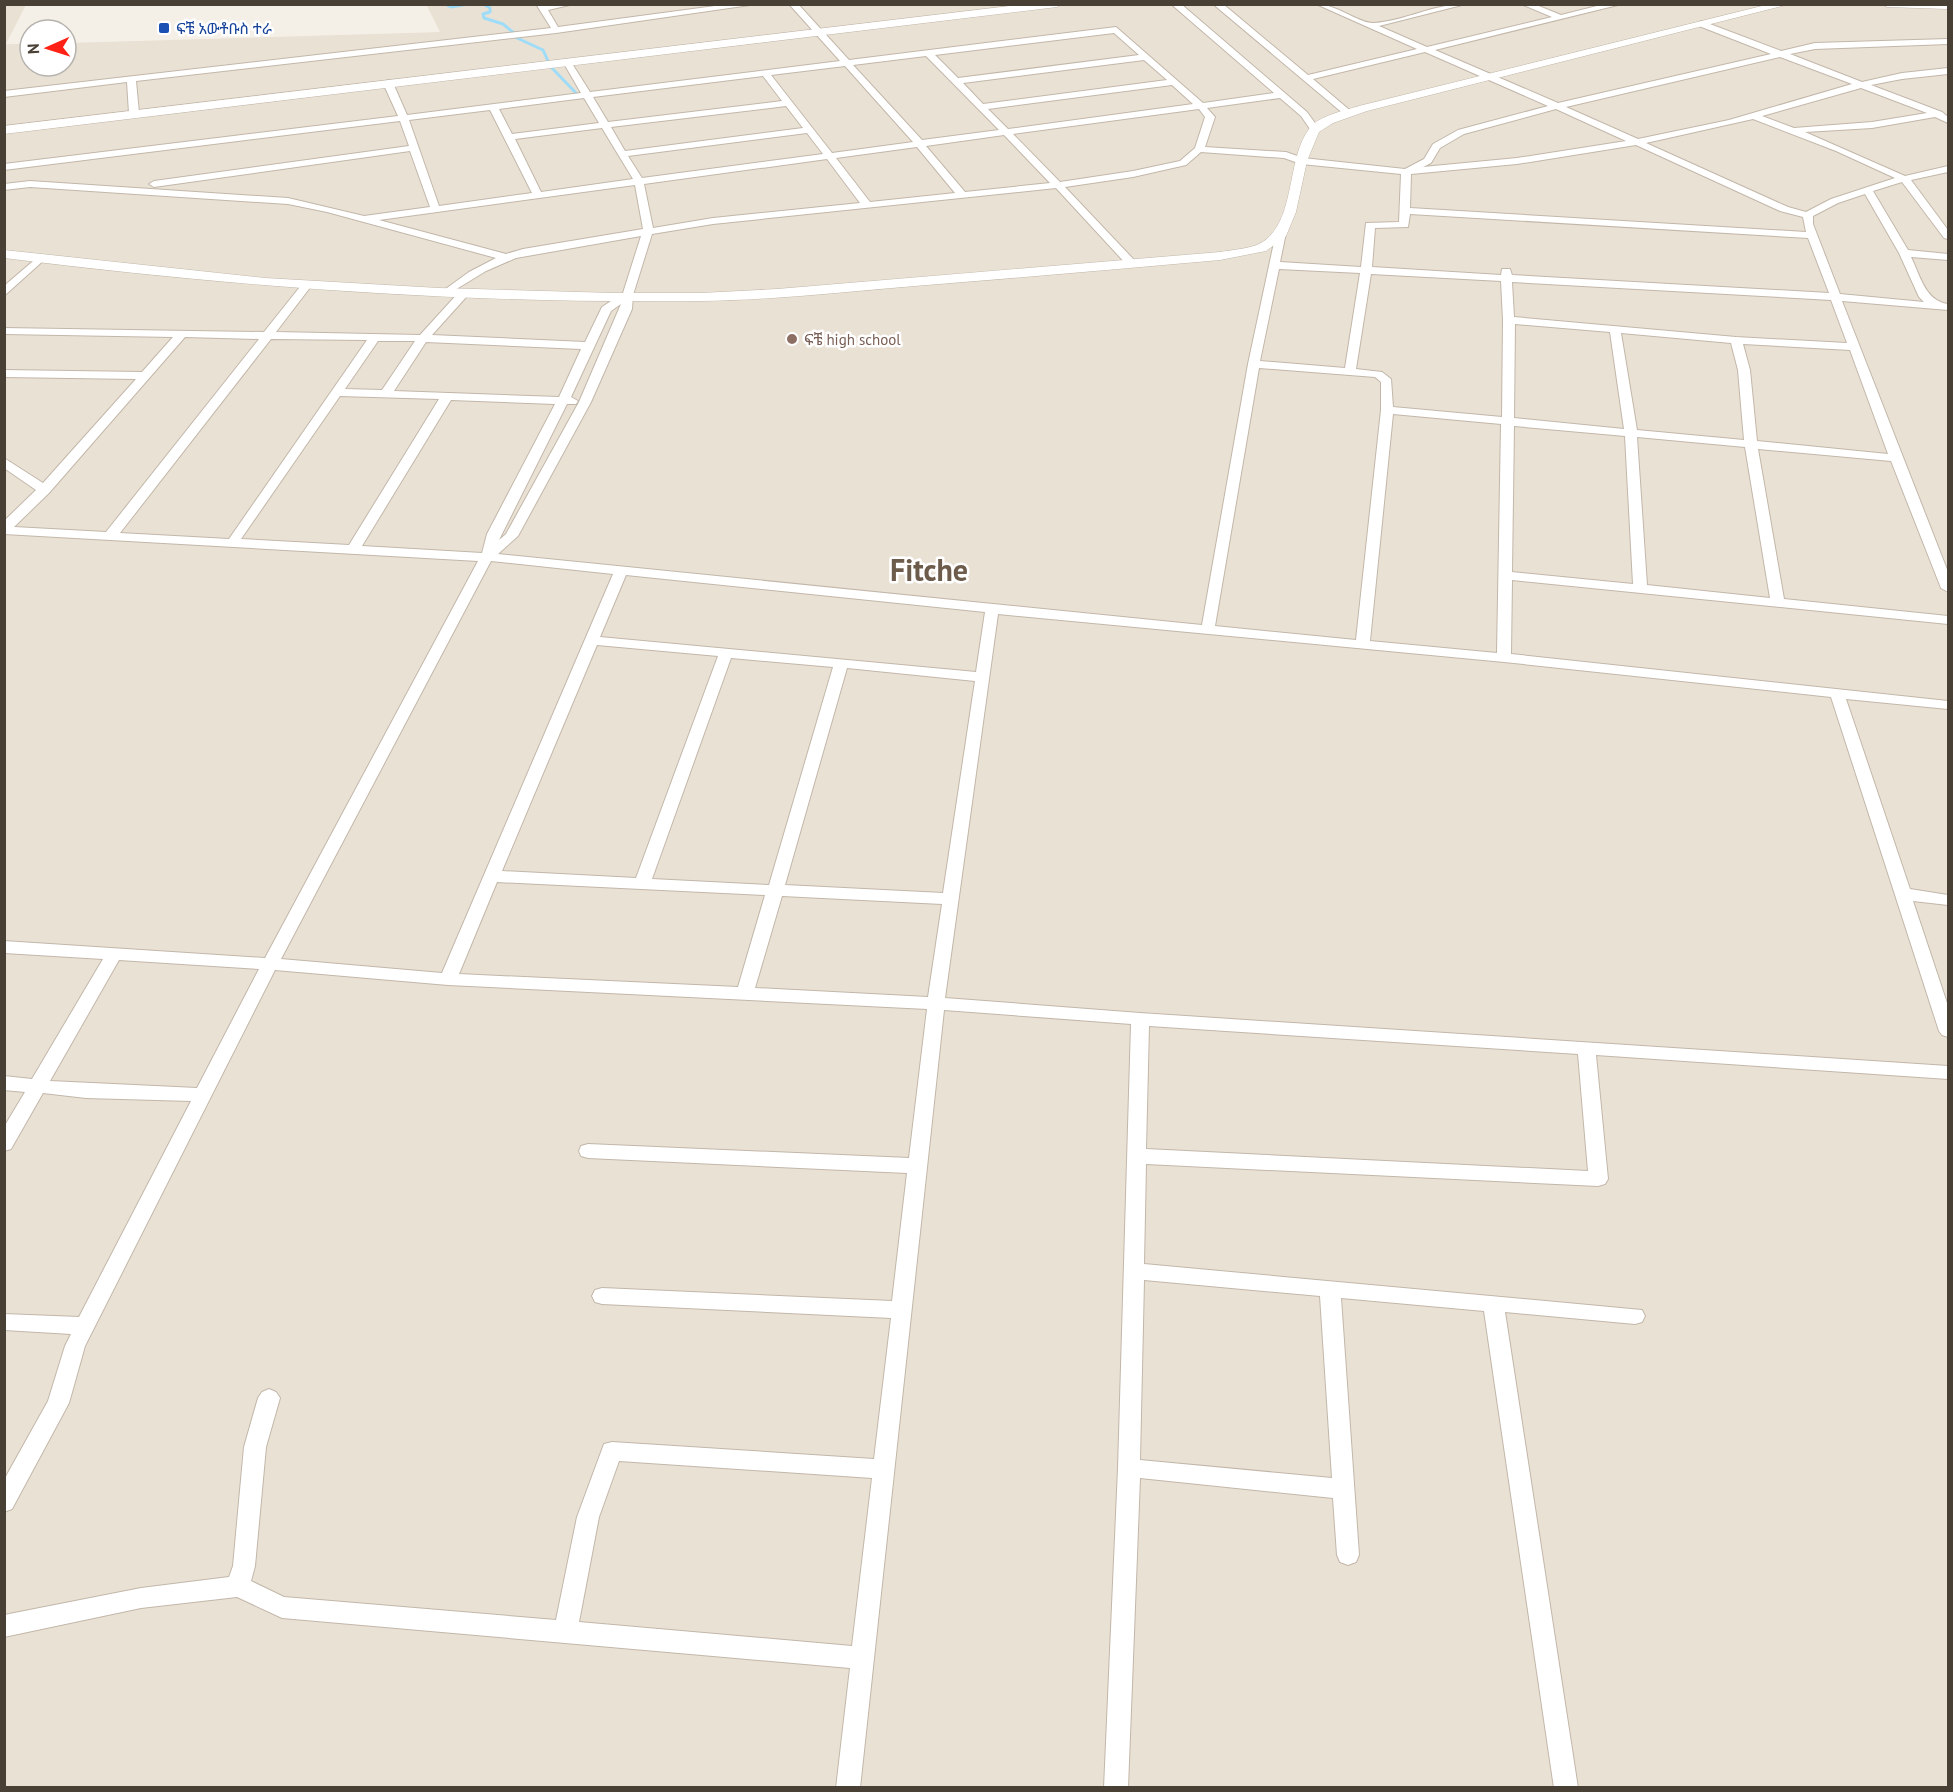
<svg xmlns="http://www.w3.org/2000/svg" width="1953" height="1792" viewBox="0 0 1953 1792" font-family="'PT Sans','Noto Sans Ethiopic',sans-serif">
<rect width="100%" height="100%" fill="#f5f0e7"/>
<!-- residential -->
<path fill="#eae1d5" d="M426,4l1522,1v1782l-1943,1v-1783h21l-20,39h24v22h36v-23l374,-11z"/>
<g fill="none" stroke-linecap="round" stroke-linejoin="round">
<!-- stream -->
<path stroke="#9edcf8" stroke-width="3" d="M445,4l6,3 17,-3
M483,4l7,4v4l-7,2 1,4 19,6 11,9
M517,38l26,12 5,11
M551,67l25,26"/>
<!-- minor casing -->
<g stroke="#c2b7a9" stroke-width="2">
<path id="minor" d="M536,4h38l-26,6 10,17 172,-23h27l-201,29 -420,48 3,32 -5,3 -5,-3 -2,-31 -123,15v-6l547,-63z
M789,4h9l51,56 267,-33 87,76 71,-10 -103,-89h10l126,108 13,18 -8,2 -11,-16 -21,-18 -73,10 8,9 -10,30 81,5 17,6 102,11 19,-10 9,-15 25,-14 90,-24 -123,-54 -112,27 40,34 -8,2 -132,-111h10l85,71 109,-26 -101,-45c21,0 43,20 58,19 31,-2 59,-19 92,-19l-87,22 48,21 125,-30 -31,-13h13l27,11 44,-11h17l-187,46 123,53 213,-49 -72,-28v-4l3,-1 79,30 34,-8 133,-4v5l-133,5 -25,5 72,28 40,-9 46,-5v6l-46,5 -31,6 71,27 6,5v6l-13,-6 -63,11 -67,4 100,44 43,-10v6l-37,8 37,50v9l-4,-1 -42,-56 -29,9 35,59 40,4v6l-37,-3c9,18 14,44 37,47v6l-106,-9 106,271v20l-7,-4 -50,-127 -133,-12 26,150 164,17v8l-436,-44 -1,74 437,47v8l-102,-10 64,190 38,6v10l-35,-4 35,105v31l-6,-2 -3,-4 -108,-334 -327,-35 -506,-48 -53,384 195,15 808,53v13l-352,-24 12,124 -3,5 -7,2 -452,-22 -2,100 498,46 3,6 -3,6 -7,2 -130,-12 73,476h-24l-70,-477 -143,-13 18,257 -3,7 -8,3 -8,-3 -3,-7 -4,-57 -193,-20 -12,310h-24l14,-320 13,-444 -187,-14 -84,778h-24l14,-120 -568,-50 -45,-21 -96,11 -137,29v-22l137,-27 88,-11 4,-11 11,-119 14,-49 4,-6 7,-3 7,3 4,6 -14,49 -11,119 -4,15 33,16 272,23 21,-103 27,-73 8,-2 262,17 17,-141 -289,-14 -7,-2 -3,-6 3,-6 7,-2 290,13 15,-128 -319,-15 -7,-2 -2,-5 2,-5 7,-2 321,14 18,-149 -479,-24 -173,-15 -190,376 -16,57 -57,106 -8,3v-32l44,-79 17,-55 6,-12 -67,-4v-16l75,3 112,-216 -105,-3 -43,-5 -32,56 -7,2v-24l21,-35 -21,-2v-14l28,3 71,-120 -99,-6v-12l261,17 213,-397 -474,-27v-13l32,-31 -32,-22v-10l39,25 93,-104 -132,-2v-7l138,2 31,-35 -169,-3v-6l260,4 39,-49 4,-1 5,3 -36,47 144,3 40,-44h8v4l-36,40 153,7 17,-35 21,-14 18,-57 -125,22 -30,13 -41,25 -5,-3 29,-21 27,-14 -169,-46 -39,-8 -258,-17 -26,3v-6l26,-3 258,17 76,18 66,-9 -20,-56 -256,36 -5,-3 5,-3 255,-35 -9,-25 -396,49v-6l394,-48 -15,-33 5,-3 5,3 14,32 174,-22 -18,-31 4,-3 4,3 19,30 250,-31zM1114,33l25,22 -181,23 -23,-23zM926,56l73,74 -77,10 -69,-75zM1780,57l72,27 -123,36 -91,19 -72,-32zM1144,60l23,20 -184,24 -20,-21zM845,66l68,76 -81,11 -61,-78zM763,76l19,25 -174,21 -15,-25zM1172,85l21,19 -185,25 -20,-20zM1861,88l66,25 -55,9 -78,6 -32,-12zM584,98l15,25 -87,11 -13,-25zM786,106l17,22 -178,23 -14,-24zM1199,109l6,8 -10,31 -15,13 -47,10 -73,11 -47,-48zM1556,109l70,32 -109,17 -94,9 8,-4 9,-15 24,-14zM490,110l42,83 -93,13 -30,-86zM1753,119l83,32 59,27 -64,21 -25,13 -18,-5 -142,-64zM602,128l31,51 -92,13 -26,-53zM807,133l16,21 -181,24 -14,-22zM1004,135l46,48 -85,9 -39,-46zM1636,145l144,66 23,6 3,15 -396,-24 1,-34 106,-10zM917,147l38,46 -85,9 -34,-44zM1201,152l83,6 17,6 100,10 -2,48 -33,1 -5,44 -81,-5 6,-29 -5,-3 -5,3 -28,131 -46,261 -704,-71 20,-18 73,-134 41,-93 1,-14 19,-61 61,-10 343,-36 72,78h8v-4l-71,-75 68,-10 53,-12zM827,159l33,44 -147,15 -60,10 -9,-44zM635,185l8,44 -120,20 -17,5 -127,-34zM1865,194l34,59 20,44 5,5 -84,-8 -27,-70v-8l25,-13zM1410,214l398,24 21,55 -317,-18 -2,-6h-8l-1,6 -129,-8 3,-39 33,-1zM1279,269l81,4 -15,95 -85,-7zM1371,274l130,7 2,39 -1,97 -109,-10 -2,-28 -9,-7 -26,-3zM1512,282l319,18 16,43 -111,-6 -222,-20zM621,304l-42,98 -73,132 -7,6 68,-136h9l2,-3 -7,-4 40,-86zM1515,324l95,8 14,97 -110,-11zM1621,333l110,10 7,27 6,70 -107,-10zM185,337l74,2 -153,193 -92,-5 35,-34zM271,339l96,1 -138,199 -109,-6zM378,341h37l-33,49 -37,-1zM426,342l155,7 -22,48 -165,-6zM1743,344l107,6 38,104 -131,-13 -7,-71zM1259,368l116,9 6,5v28l-25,230 -141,-14zM340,396l99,3 -90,146 -108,-6zM451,400l104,4 -68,130 -5,19 -120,-7zM1393,414l108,10 -4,229 -127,-12zM1514,426l111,10 8,148 -121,-12zM1637,437l108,10 25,151 -123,-13zM491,561l122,13 -171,399 -161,-14zM626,575l359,37 -9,60 -376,-35zM597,645l121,11 -82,222 -134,-7zM731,658l102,9 -64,218 -117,-6zM847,668l128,13 -32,212 -158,-8zM497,882l268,13 -27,92 -279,-13zM782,896l160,8 -14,93 -173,-9zM119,960l140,9 -62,119 -147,-7zM1149,1026l429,28 10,117 -442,-22zM1144,1280l176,16 12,182 -192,-18zM619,1461l253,17 -20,168 -273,-24 20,-105z
M39,256l4,1v4l-39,35v-10z"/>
</g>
<!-- tertiary casing -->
<g stroke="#c2b7a9" stroke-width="1">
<path id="tertiary" d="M1026,4h36l-5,3 -1053,127v-8z
M1770,4h20l-423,107 -34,12 -14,9 -12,29 -11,51 -10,24 -20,15 -46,9c-102,9 -203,18 -305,26 -71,6 -143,14 -214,15 -233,3 -465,-14 -697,-43v-8l261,28 174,10 175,5h87l76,-4 443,-37c11,-2 26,-3 37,-7 40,-18 28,-84 52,-116 10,-14 35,-18 50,-23z
M1882,4h66v5l-61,-2z"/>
</g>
<!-- minor -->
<use href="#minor" fill="#fff" fill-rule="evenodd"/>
<!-- tertiary -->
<use href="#tertiary" fill="#fff" fill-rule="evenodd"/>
</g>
<!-- markers -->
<rect fill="#1a4fb4" stroke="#fff" stroke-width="2" x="158" y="22" width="12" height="12" rx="3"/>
<circle fill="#8d6e63" stroke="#fff" stroke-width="2" cx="792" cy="339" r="6"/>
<g text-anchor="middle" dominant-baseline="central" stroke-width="5" stroke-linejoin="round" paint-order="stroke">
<!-- far-transit labels -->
<g font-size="15" fill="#164399" stroke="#fff" text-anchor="start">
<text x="176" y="28">ፍቼ አውቶቡስ ተራ</text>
</g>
<!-- far-education labels -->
<g font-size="15" fill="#785e54" stroke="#fff" text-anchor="start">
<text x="804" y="339">ፍቼ high school</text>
</g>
<!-- town labels -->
<g font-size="30" font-weight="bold" fill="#6d5c4b" stroke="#fff">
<text x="929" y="569">Fitche</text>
</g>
</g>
<!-- border -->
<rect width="1953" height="1792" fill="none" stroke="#494035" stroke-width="12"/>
<!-- north arrow -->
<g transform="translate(48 48) rotate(267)"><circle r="28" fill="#ffffff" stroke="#b6b3ae" stroke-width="1.5"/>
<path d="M0-4.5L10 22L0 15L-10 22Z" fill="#ff2115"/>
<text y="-9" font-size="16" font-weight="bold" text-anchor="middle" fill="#494035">N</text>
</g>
</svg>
